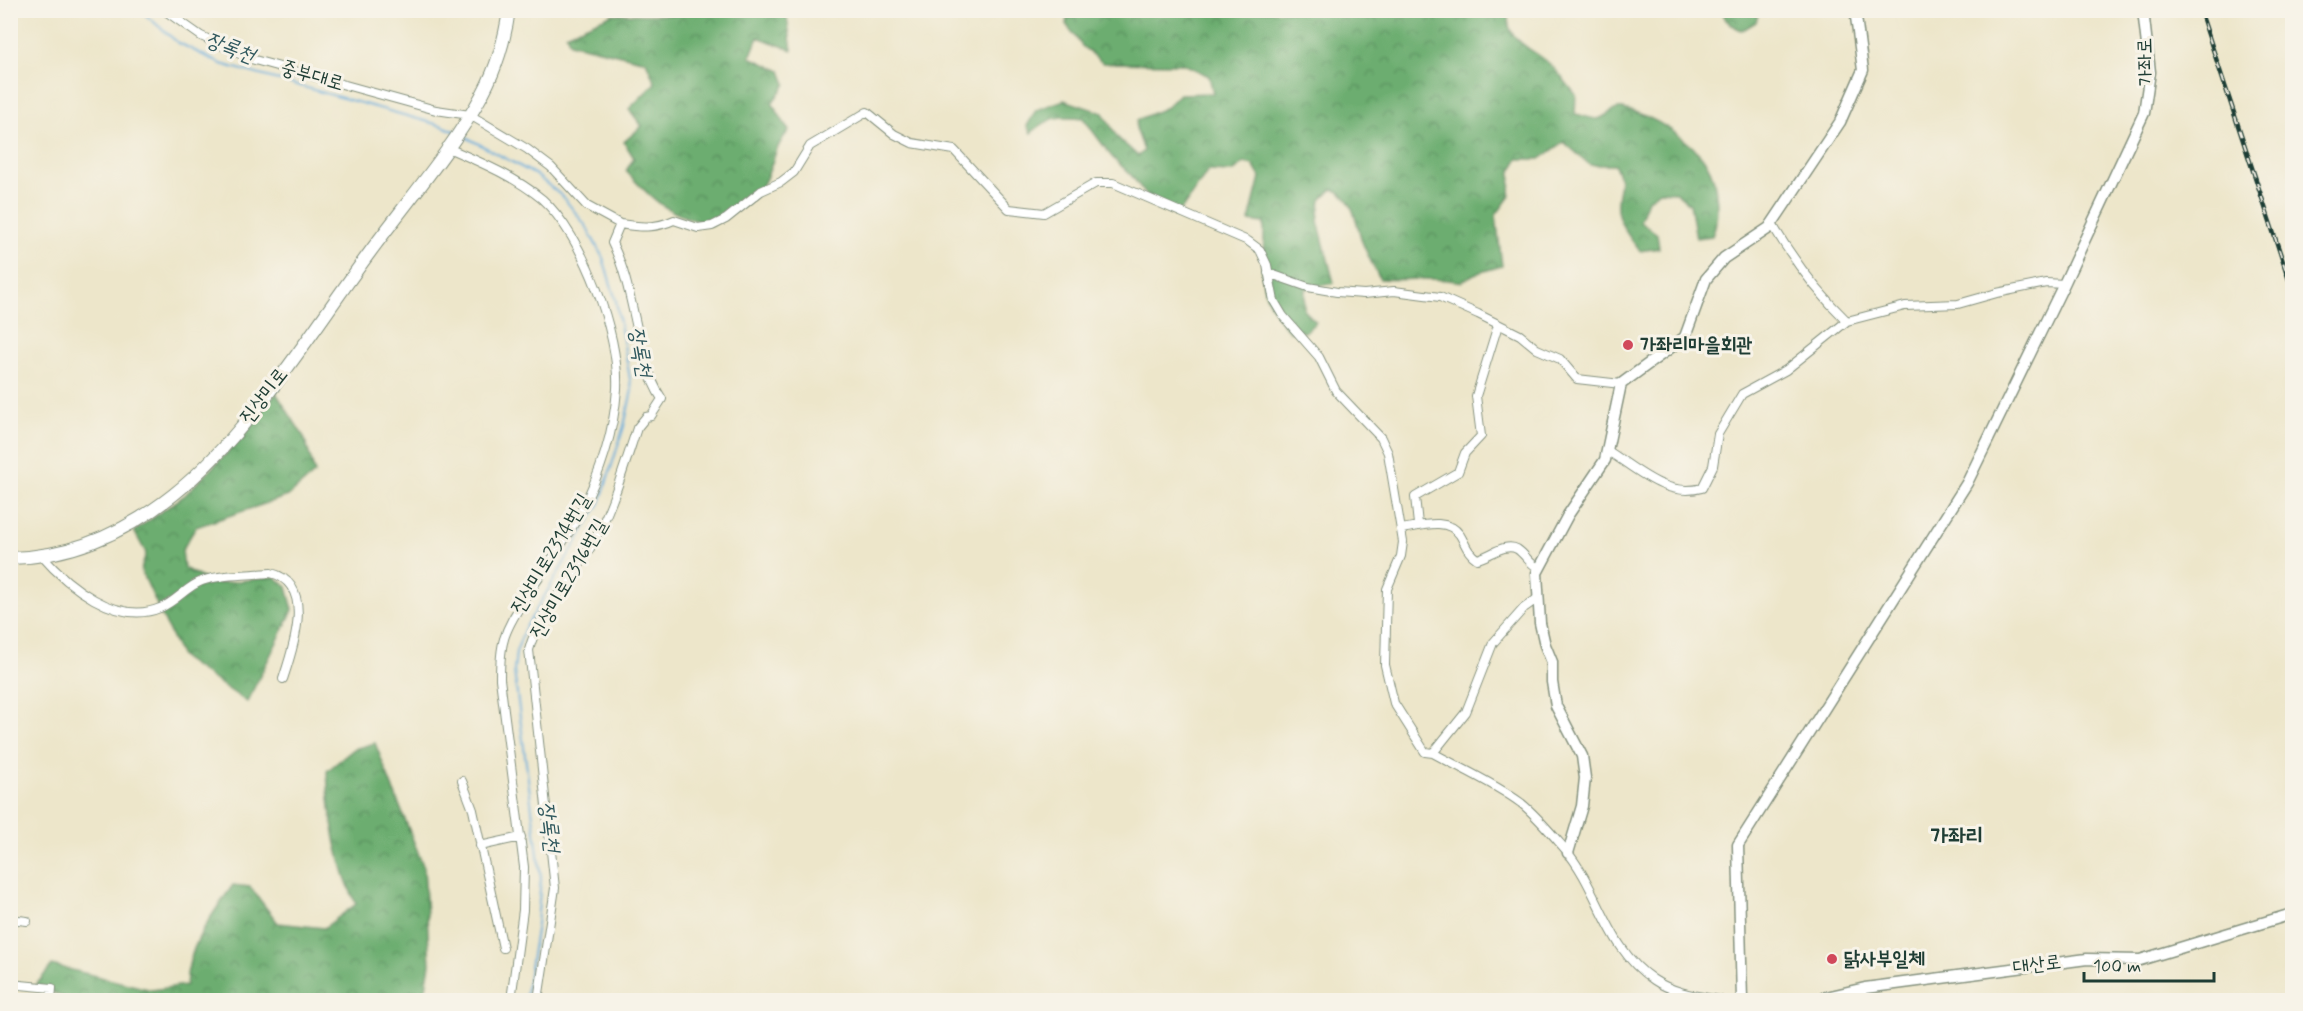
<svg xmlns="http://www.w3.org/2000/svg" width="2303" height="1011" viewBox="0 0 2303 1011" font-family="Mynerve,'Poor Story',sans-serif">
<defs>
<pattern id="forest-crowns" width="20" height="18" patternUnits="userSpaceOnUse" patternTransform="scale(1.5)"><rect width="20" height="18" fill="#6cad70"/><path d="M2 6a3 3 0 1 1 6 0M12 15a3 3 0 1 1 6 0" fill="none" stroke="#588e5d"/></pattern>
</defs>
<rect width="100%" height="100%" fill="#f7f3e8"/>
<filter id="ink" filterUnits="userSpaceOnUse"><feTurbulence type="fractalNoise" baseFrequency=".0167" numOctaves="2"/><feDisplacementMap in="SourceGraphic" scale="12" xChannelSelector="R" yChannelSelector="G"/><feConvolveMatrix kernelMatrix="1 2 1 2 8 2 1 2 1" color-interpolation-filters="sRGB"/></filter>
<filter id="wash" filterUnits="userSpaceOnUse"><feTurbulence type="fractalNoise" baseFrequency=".008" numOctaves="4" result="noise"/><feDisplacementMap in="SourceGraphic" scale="24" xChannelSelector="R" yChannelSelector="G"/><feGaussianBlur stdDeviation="1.35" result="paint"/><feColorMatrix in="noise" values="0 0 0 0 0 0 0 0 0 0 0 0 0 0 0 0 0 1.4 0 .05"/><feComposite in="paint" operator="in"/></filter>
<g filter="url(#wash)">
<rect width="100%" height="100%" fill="#ede6ca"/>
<!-- forest -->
<path fill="url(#forest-crowns)" stroke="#467552" stroke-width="1.5" d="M680,10l106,1 6,39 -34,-13 -8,20 31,14 5,13 -14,19 17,28c-17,17 -16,41 -29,58 -12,15 -33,26 -49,36 -43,-11 -56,-22 -85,-54l8,-13 -10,-16 18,-16 -13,-17 26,-26 -9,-22 -76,-18 -4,-9 47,-20 63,1z
M1068,11h441c-6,26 19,36 36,49 12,9 21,23 31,35l-1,19c7,1 17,5 23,5 9,-2 15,-12 25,-10 28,5 69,31 84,55 11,18 13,54 5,72l-16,2 -6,-34 -14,-12 -17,-1 -11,9 -8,21 17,13 2,14 -19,3c-10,-13 -25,-31 -23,-49 1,-20 7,-15 -2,-37h-25l-26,-23 -24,17h-22l-7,12 -1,25 -14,19 6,51 -28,8 -13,8c-27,-6 -54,-1 -81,-3 -6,-11 -12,-23 -17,-35 -7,-19 -8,-48 -31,-55l-11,11 -3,21 16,62 -29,6 -1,21 12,12 -11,10h-15c-39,-45 -25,-55 -26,-109l-15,-2 11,-44 -7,-12 -9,-2 -11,9 -25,-1 -31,45 -23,-11 -23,-30 -19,-18 -29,-39c-25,-3 -33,-1 -52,15l-4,-7 9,-16 28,-10 39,13 14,24 21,19 6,-5 -8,-23 1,-8 30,-13 13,-13 33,-1 -4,-17 -25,-12 -81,-1 -21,-17 -16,-22z
M1722,11h37l-3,11 -15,9 -15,-11z
M276,393l28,44 11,36 -27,23 -92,31 -14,23 2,18 29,16 62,-7 12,10 6,23 -46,92 -66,-45 -40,-87 5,-17 -12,-22 51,-36 41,-41z
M375,743l49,125 6,96 -6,36h-355l-33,-15 16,-20 100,25 34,-5c2,-40 25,-69 47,-100l17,2 28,36 46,5 32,-24c-19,-40 -27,-89 -29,-133l27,-22z"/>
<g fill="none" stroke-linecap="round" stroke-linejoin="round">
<!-- stream -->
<path stroke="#64abdb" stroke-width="2" d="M140,10l37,32 44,22 222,62 13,6
M464,136l72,39 27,22 23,29 17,32 13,43 16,89 -8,36 -24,77 -76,127 -8,22 -2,19 27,207 -4,46 -12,76"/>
</g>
</g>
<g filter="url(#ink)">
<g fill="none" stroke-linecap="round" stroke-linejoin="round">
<!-- street casing -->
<g stroke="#86927f" stroke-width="10">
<path id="street" d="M164,10l37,26 50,23 185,51 34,5 57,34 24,18 36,39 33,18 -8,19c24,47 23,115 50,156l-11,17 -5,1 -9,11c-14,42 -26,85 -49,124 -19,31 -50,62 -59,98l26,238 -17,112
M446,147c34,15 68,29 96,52 41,36 78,136 75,190 -3,43 -18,88 -38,126 -14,26 -32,51 -49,76 -9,15 -21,30 -26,48 -4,13 -4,27 -4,40l24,188 -1,43 -12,90
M620,224c19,3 35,5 54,-4l24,8 14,-2 14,-7 35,-28 20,-9 13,-10 16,-26 57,-34 27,22 18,9 42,7 55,59 35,4 52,-30h17l135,58 12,9 7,15 7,36 9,15 36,41 17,34 45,47 7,15 15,89 -2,14 -14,33 -2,76 9,38 31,49 8,1c29,16 61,30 88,50 15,12 31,31 44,46 35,41 42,101 89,131 19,13 44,16 66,20
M1772,224c20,34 46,69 75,97
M1268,273l40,14 29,5 27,2 30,-3 46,6 38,17 42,21 17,14 23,10 17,20 44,5
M1608,451c29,18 58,47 94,37l11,-22 5,-32 24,-40 44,-24 61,-49 58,-15 53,-2 39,-11 49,-10 18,1
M1418,524l-3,-27 43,-25 7,-19 16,-17 -5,-40 22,-71
M1401,529c17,-2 46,-13 59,6 6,10 7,17 17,24 12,-2 28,-17 40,-10 9,6 12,15 22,19
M41,555c26,30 76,71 119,53 16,-6 27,-22 42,-27 20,-7 47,-6 69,-8 45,11 22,76 12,106
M1433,753l33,-41 27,-69 31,-35 14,-10
M462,781l11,29 30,138
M480,846l41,-9
M10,919l17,2
M10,984l42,4 -1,12"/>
</g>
<!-- secondary casing -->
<g stroke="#86927f" stroke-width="13">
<path id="secondary" d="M1568,853l14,-47 3,-28 -3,-22 -26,-50 -4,-24v-20l-7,-17 -5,-22 -3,-50 31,-58 37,-55 16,-76 64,-47 21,-58 18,-21 45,-30 71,-106 23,-52 -7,-53 2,-7
M1742,1000l-4,-155 229,-362 97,-199 80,-171 6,-41 -7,-62
M1813,1000l52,-12 222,-29 53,1 152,-46"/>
</g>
<!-- primary casing -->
<g stroke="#86927f" stroke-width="14">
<path id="primary" d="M10,558c61,-1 116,-26 163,-63 76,-60 139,-165 197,-243 36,-49 85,-106 113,-159 14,-26 22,-54 26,-83"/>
</g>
<!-- street -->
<use href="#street" stroke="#fff" stroke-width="8"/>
<!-- secondary -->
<use href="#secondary" stroke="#fff" stroke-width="10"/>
<!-- primary -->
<use href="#primary" stroke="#fff" stroke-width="12"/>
<!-- rail casing -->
<g stroke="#1f3d34" stroke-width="4.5">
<path id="rail" d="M2200,10l92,279"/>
</g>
<!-- rail -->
<use href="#rail" stroke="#f7f3e8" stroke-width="2" stroke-dasharray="7" stroke-linecap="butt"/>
</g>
</g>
<!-- markers -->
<g fill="#d1495b" stroke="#f7f3e8" stroke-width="2">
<circle cx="1628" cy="345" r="6"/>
<circle cx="1832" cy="959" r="6"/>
</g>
<g text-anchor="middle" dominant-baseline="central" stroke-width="6" stroke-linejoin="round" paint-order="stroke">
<!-- street labels -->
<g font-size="20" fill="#1f3d34" stroke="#f7f3e8">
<text transform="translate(2146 62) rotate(-92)">가좌로</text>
<text transform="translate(312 76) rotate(16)">중부대로</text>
<text transform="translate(264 396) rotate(-52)">진상미로</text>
<text transform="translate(551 554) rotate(-59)">진상미로2314번길</text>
<text transform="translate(569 579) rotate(-60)">진상미로2316번길</text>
<text transform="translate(2037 965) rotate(-7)">대산로</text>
</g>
<!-- poi labels -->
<g font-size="20" font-weight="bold" fill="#1f3d34" stroke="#f7f3e8" text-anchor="start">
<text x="1640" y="345">가좌리마을회관</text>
<text x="1844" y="959">닭사부일체</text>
</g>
<!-- water labels -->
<g font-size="21" font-style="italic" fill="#30585e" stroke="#f7f3e8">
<text transform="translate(230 48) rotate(21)">장록천</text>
<text transform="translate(640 352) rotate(80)">장록천</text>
<text transform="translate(549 827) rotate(83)">장록천</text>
</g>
<!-- quarter labels -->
<g font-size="22" font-weight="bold" fill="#1f3d34" stroke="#f7f3e8">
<text x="1957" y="837">가좌리</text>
</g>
</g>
<!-- margin -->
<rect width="2303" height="1011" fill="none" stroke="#f7f3e8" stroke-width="36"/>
<!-- scale -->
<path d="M2084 972v9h130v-9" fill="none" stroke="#1f3d34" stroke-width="3"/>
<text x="2093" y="972" font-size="18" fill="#1f3d34" stroke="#f7f3e8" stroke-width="4.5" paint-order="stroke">100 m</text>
</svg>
